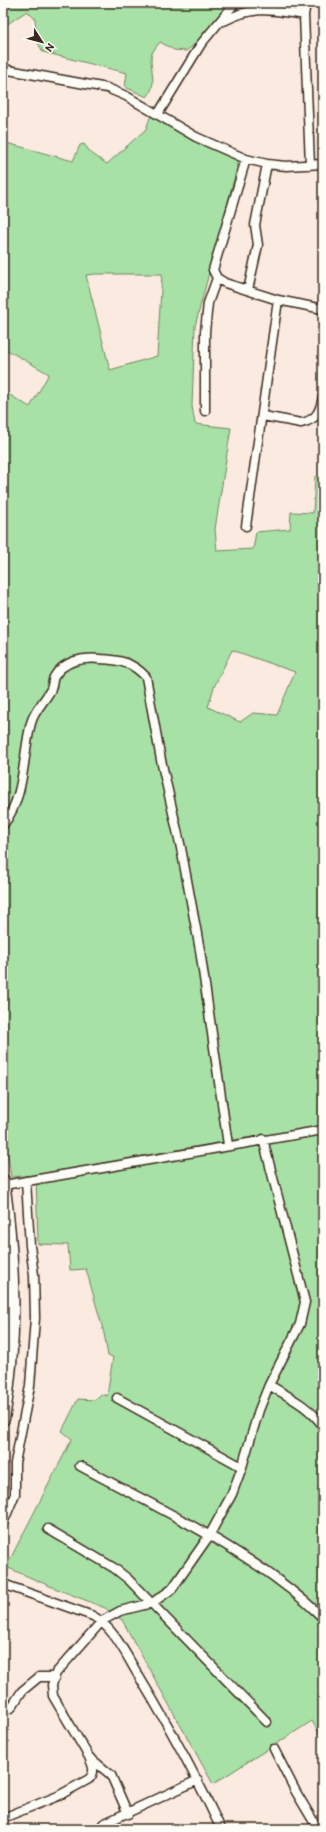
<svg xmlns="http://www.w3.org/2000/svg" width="326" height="1832" viewBox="0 0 326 1832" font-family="Itim,sans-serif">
<rect width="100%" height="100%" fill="#fbeadf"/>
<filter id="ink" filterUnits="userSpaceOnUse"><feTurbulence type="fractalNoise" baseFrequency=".025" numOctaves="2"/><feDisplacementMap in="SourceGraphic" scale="8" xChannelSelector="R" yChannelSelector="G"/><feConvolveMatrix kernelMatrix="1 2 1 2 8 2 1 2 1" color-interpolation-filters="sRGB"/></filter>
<g filter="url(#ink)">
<!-- green -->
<path fill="#a7e1a6" stroke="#718662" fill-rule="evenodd" d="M3,3h229l-33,38 -13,10 -12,-1 -14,-8c-2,3 -6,7 -8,11 -4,13 7,31 -5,44l-22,-10 2,-14 -84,-21 -6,-11 -2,-22 -8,-8 -24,16z
M151,115l88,45 -44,166 -3,80 3,18 36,4 -16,101 2,22 36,-2 3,-17 34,-3 1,-17 22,1 2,-37 8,2v1262l-11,-19 -99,63 -91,-164 -17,-12 -53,-21 -46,-20 66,-128 -10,-8 16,-32 17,1 6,-6 6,2 6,-39 -5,-1 -4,-23 -18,-64 -16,1 -2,-25 -30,-1 -2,-69 -25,2 -8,-57v-729l27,16 19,-33 -42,-24 -4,-5v-203l70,19 7,-16 4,-1 7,9 16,11 39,-35zM96,274h66l-5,82 -47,14 -24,-95zM232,650l63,22 -18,43 -24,-2 -13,9 -32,-15 6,-20z"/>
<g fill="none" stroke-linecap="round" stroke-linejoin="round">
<!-- minor casing -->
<g stroke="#3b2a1e" stroke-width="11">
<path id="minor" d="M306,3l-2,12 6,150
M224,21c30,-16 48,-11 80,-6
M3,69l104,19 19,8 70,41 50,22 21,5 19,2 37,-2
M158,114l43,-70 34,-41
M246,159l-33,111 4,8 8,5 53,17 45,9
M248,290l10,-45 -3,-20 12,-61
M205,411v-79l3,-29 9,-25
M263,416l38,7c16,-3 19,-12 22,-26
M246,526l32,-226
M3,825c23,-29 19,-68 28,-102 3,-12 13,-21 19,-32 3,-4 2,-10 4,-14 9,-16 29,-20 46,-18 20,1 32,3 46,18l15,83 20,88 19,102 28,195
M4,1185l319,-55
M269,1385c20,12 40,21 54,41
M117,1398l125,69
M80,1466c81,44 177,87 243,152
M3,1523l12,-29v-31l15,-77 5,-68 -1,-43 -4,-29 -4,-65
M48,1529l66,39 14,11 139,143
M3,1584l90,32c21,12 32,37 44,57 31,51 59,103 84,156
M3,1707l4,2 4,-1 11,-17 17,-14h16
M274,1749l22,43 22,37
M128,1814l-17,-39 -22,-18 -36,-61 -1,-11 4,-12 46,-52 18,-10 32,-8 20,-14 37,-53 23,-42 10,-27 17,-57 10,-25 31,-61 5,-22 -42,-163
M3,1818l55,-22 31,-17c7,-7 4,-13 0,-22
M100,1829l3,-5 95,-44"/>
</g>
<!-- highway casing -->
<g stroke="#3b2a1e" stroke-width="15">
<path id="highway" d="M3,1181c11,80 14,158 0,238"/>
</g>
<!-- minor -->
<use href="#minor" stroke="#fdfcf7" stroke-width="8"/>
<!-- highway -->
<use href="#highway" stroke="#fdfcf7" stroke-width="12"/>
</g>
</g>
<!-- margin -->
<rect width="326" height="1832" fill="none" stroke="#fdfcf7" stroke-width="16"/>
<rect x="8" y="8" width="310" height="1816" fill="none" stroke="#3b2a1e" stroke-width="1.5" filter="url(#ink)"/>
<!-- north arrow -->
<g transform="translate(42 42) rotate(126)" stroke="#fdfcf7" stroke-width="3" paint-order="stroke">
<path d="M0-3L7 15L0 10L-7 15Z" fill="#3b2a1e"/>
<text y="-6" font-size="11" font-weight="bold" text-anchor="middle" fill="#3b2a1e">N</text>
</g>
</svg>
